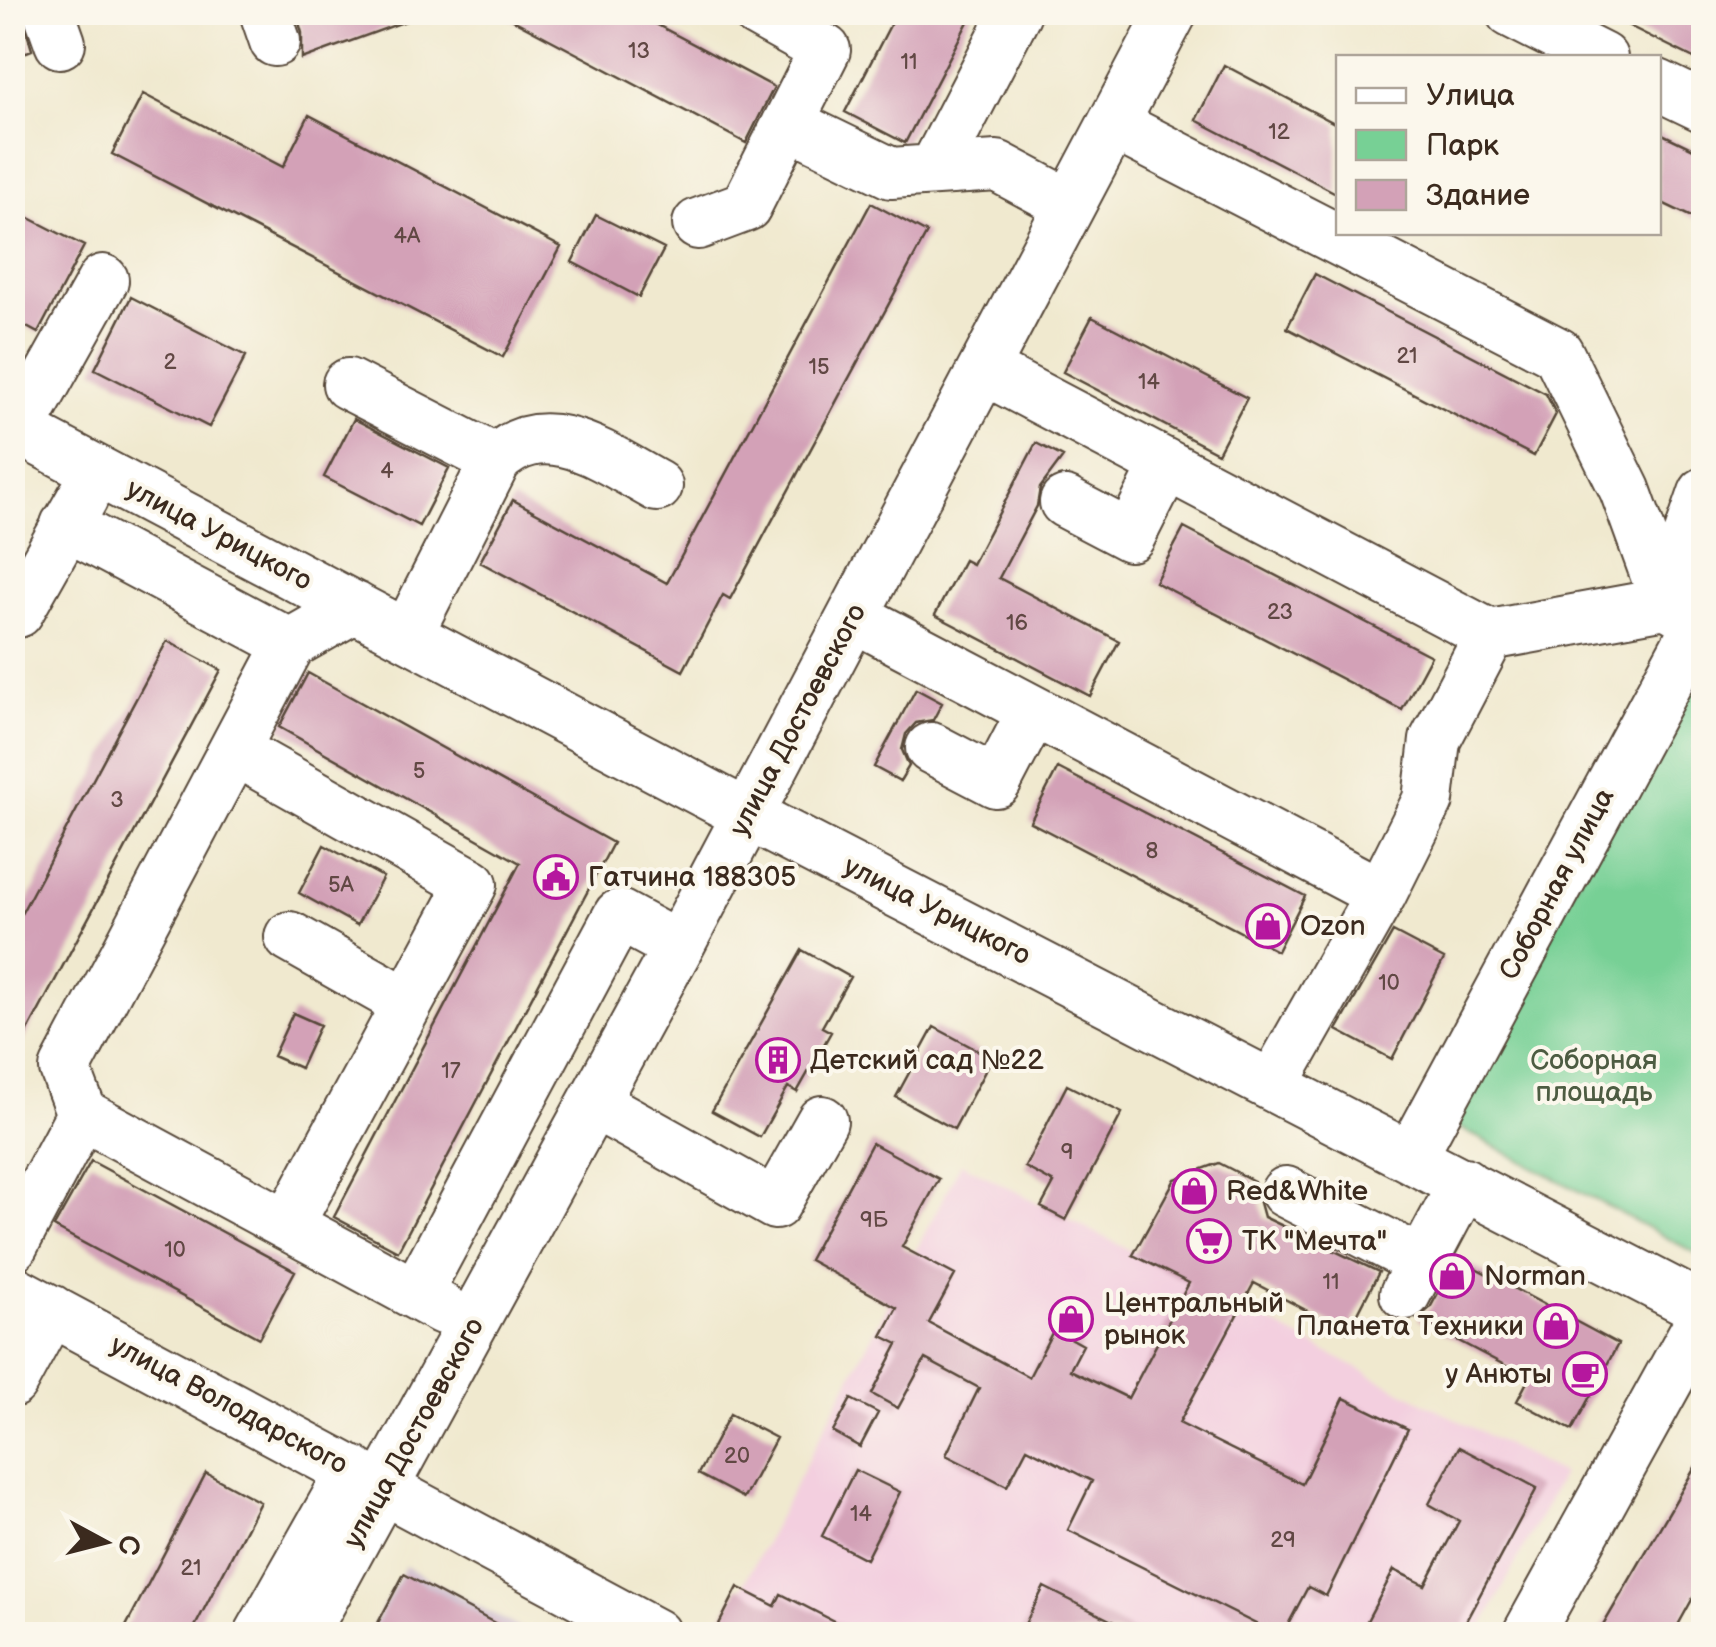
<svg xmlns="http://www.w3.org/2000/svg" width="1716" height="1647" viewBox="0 0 1716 1647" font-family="'Balsamiq Sans',sans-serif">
<rect width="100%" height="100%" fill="#fbf7ec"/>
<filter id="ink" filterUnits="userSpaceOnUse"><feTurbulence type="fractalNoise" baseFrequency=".01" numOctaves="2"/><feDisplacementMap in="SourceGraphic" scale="20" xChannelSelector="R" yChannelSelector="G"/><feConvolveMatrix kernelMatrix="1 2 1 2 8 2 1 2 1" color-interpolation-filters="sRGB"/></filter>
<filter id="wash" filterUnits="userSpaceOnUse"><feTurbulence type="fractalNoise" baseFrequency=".0048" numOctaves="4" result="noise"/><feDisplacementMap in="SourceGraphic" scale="40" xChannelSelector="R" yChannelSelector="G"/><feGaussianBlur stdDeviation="2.25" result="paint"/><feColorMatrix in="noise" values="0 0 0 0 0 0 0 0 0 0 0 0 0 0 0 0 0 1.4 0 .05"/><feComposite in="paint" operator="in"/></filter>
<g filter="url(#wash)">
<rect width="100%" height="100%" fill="#f0e9cf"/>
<!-- built -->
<path fill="#f3cfdf" d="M961,1163l601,311 -83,160h-761z"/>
<!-- industrial -->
<path fill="#cfbdce" d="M405,1566l125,68h-162z"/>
<!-- green -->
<path fill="#77d095" stroke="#597d5a" stroke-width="2.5" d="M1703,652v605l-258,-137z"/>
<g id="blocks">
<!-- building -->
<path fill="#d3a1b7" d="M12,12h9l11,38 -13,5 -7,-17z
M296,12h124v4l-118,43v-26z
M498,12h135l141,75 -28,56z
M897,12h76l-68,131 -60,-31z
M1601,12h103v51z
M1224,65l114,60v69l-142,-74z
M143,94l140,73 26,-52 252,132 -58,110 -391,-203z
M1658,132l46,22v69l-46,-22z
M871,203l56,30 -197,366 -7,-4 -40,76 -203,-109 33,-62 154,83z
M12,209l72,37 -46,87 -26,-14z
M596,215l68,34 -25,48 -67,-35z
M1315,274l231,120 10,20 -22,42 -247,-128z
M131,297l115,59 -37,71 -114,-58z
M1092,317l155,81 -29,55 -155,-81z
M354,419l95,49 -30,58 -95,-49z
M1036,443l27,14 -23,31 -3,18 -38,72 120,63 -29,55 -155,-81 29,-55 8,4z
M1184,528l247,128 -29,54 -247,-128z
M167,641l54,29 -209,391v-130z
M308,673l305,170 -215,408 -64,-34 186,-354 -241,-136z
M916,689l26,14 -9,17 -17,3 -10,11 -4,16 7,16 -9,15 -26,-14z
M1058,768l247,128 -28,55 -247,-129z
M324,845l59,32 -26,48 -58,-32z
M1393,932l51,27 -52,100 -55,-29z
M802,950l48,27 -28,50 9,5 -34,60 -9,-5 -28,50 -48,-26z
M293,1013l27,12 -20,43 -27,-12z
M934,1027l58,31 -38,71 -58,-32z
M1067,1085l55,28 -56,107 -25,-13 13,-24 -29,-16z
M872,1143l67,36 -37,68 53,28 -26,48 100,54 25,-48 29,16 -13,25 58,28 61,-115 -56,-28 42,-76 44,-16 35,18 10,36 115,55 -31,60 -94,-49 -75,140 123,61 42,-86 64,31 -82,167 -18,-9 -25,47h-7l-208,-104 24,-49 -65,-33 -20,38 -61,-31 33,-67 -54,-29 -27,49 -26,-14 26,-50 -16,-8 15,-28 -88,-48z
M91,1161l204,110 -36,67 -205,-111z
M1457,1258l161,86 -46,86 -55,-29 12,-23 -112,-59 13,-11z
M851,1399l27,14 -18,34 -27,-15z
M730,1414l46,24 -32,60 -46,-24z
M1459,1447l78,41 -78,146h-99l34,-64 31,15 34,-64 -30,-17z
M1704,1452v126l-31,56h-75z
M855,1470l45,22 -34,67 -44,-23z
M206,1473l54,29 -69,132h-69z
M404,1574l111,60h-143z
M738,1587l37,19 6,-12 78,40h-145z
M1044,1587l94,47h-118z"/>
</g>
</g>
<g filter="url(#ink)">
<use href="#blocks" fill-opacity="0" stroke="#564739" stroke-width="2.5"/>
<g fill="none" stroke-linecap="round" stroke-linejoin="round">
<!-- minor casing -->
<g stroke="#564739" stroke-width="54">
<path id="minor" d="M49,12l11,31
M265,12l10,29
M1511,12l91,46
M1658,85l46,22
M788,123l103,50 106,-7 73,39
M1113,124l445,229 67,137 41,113
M934,170l82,-158
M698,224l48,-18 79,-156 -68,-38
M984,369l506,266 176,-32 31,17
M348,384l148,76
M12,426l707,374 985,509
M19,430l84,-150
M1065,502l65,34 36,-71
M66,525l224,119
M1666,603l38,-110
M18,612l65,-115
M853,616l528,278
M407,635l89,-175c50,-48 111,-1 161,26
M931,748l65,34 37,-71
M234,750l238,134 -184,341
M290,937l117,66
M1274,1083l107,-189 47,-94 7,-60 55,-105
M594,1103l181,101 47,-83
M82,1114l361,195
M1412,1155l292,-542
M1286,1192l136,70
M12,1246l70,-132 -17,-45 225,-425 65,-37
M12,1290l643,344
M416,1294l203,-379 59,32
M1405,1294l59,-111
M12,1382l39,-72
M260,1634l92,-163
M303,1634l375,-687 494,-935
M1528,1634l176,-319"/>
</g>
<!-- minor -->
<use href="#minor" stroke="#fff" stroke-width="50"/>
</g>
</g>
<!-- icons -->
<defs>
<g id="civic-ring" transform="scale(2.25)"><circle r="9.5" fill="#fbf7ec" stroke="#b5179e" stroke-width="1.5"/><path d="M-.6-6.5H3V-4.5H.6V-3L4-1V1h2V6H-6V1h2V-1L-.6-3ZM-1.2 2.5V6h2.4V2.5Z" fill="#b5179e"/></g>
<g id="shop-ring" transform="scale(2.25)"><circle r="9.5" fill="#fbf7ec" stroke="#b5179e" stroke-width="1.5"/><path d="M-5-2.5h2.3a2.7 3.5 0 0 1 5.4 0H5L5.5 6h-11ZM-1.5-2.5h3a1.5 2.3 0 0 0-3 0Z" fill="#b5179e"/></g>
<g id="building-ring" transform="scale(2.25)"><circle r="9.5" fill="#fbf7ec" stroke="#b5179e" stroke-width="1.5"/><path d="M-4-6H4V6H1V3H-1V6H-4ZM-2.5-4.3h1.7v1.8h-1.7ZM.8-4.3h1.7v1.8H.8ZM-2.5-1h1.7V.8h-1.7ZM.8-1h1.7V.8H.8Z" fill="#b5179e"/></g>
<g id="supermarket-ring" transform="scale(2.25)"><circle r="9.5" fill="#fbf7ec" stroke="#b5179e" stroke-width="1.5"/><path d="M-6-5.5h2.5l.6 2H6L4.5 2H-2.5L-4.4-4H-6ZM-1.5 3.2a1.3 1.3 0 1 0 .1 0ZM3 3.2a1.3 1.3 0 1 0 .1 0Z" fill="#b5179e"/></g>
<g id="cafe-ring" transform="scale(2.25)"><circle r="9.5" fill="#fbf7ec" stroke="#b5179e" stroke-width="1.5"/><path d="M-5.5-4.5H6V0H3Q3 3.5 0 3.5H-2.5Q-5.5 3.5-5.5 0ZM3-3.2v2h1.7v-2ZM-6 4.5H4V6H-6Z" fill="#b5179e"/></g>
</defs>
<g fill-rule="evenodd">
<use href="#civic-ring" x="556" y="877"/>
<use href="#shop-ring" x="1268" y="926"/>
<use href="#building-ring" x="778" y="1060"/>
<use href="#shop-ring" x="1194" y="1191"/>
<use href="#supermarket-ring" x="1209" y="1241"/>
<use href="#shop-ring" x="1452" y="1276"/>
<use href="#shop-ring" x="1071" y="1319"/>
<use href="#shop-ring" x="1556" y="1326"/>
<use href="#cafe-ring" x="1585" y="1374"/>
</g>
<g text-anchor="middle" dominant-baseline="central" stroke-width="8" stroke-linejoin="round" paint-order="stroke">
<!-- number labels -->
<g font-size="22" fill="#614844">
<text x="639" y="51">13</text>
<text x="909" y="62">11</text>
<text x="1279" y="132">12</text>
<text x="407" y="236">4А</text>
<text x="1407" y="356">21</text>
<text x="170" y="362">2</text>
<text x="819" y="367">15</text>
<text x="1149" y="382">14</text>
<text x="387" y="471">4</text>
<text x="1280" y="612">23</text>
<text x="1017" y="623">16</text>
<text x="419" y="771">5</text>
<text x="117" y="800">3</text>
<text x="1152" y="851">8</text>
<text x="341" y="885">5А</text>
<text x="1389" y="983">10</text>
<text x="451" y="1071">17</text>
<text x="1067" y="1152">9</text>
<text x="874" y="1220">9Б</text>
<text x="175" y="1250">10</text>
<text x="1331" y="1282">11</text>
<text x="737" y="1456">20</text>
<text x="861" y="1514">14</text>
<text x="1283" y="1540">29</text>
<text x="191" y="1568">21</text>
</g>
<!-- street labels -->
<g font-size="28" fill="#3b2a1e" stroke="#fbf7ec">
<text transform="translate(219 535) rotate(28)">улица Урицкого</text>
<text transform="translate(798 720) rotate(-62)">улица Достоевского</text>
<text transform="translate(1557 884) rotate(-62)">Соборная улица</text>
<text transform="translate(937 911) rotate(27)">улица Урицкого</text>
<text transform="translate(229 1405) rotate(28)">улица Володарского</text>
<text transform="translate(414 1433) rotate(-61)">улица Достоевского</text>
</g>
<!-- poi labels -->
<g font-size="28" fill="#3b2a1e" stroke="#fbf7ec" text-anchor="start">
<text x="588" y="877">Гатчина 188305</text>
<text x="1300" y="926">Ozon</text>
<text x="810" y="1060">Детский сад №22</text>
<text x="1226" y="1191">Red&amp;White</text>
<text x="1242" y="1241">ТК "Мечта"</text>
<text x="1484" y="1276">Norman</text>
<text x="1104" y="1303">Центральный<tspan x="1104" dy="32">рынок</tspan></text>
<text x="1524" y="1326" text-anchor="end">Планета Техники</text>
<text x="1552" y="1374" text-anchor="end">у Анюты</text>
</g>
<!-- park labels -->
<g font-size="28" fill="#4d5c42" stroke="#fbf7ec">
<text x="1594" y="1060">Соборная<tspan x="1594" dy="32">площадь</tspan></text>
</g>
</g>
<!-- margin -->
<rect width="1716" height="1647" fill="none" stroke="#fbf7ec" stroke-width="50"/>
<!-- legend -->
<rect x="1336" y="55" width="325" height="180" fill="#fbf7ec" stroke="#aea59a" stroke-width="2.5"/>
<rect x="1356" y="88" width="50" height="15" fill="#ffffff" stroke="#aea59a" stroke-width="2.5"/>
<text x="1426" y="105" font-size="30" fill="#3b2a1e">Улица</text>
<rect x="1356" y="130" width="50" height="30" fill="#77d095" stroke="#aea59a" stroke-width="2.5"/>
<text x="1426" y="155" font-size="30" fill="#3b2a1e">Парк</text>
<rect x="1356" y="180" width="50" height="30" fill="#d3a1b7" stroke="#aea59a" stroke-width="2.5"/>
<text x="1426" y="205" font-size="30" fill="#3b2a1e">Здание</text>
<!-- north arrow -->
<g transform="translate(105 1542) rotate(97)" stroke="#fbf7ec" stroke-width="8" paint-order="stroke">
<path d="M0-8L18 38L0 25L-18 38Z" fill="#3b2a1e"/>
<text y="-15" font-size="28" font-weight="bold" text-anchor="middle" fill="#3b2a1e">С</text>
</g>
</svg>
